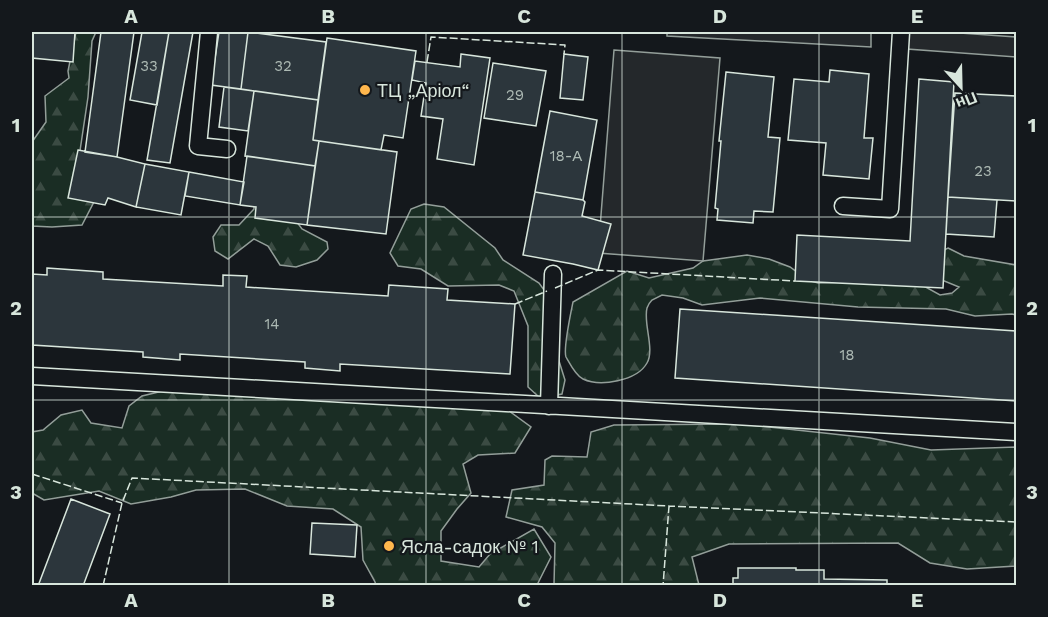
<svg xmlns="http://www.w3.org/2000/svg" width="1048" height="617" viewBox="0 0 1048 617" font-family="'Work Sans',sans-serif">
<defs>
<pattern id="forest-firs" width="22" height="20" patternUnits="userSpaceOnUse" patternTransform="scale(1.5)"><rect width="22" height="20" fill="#1a2d24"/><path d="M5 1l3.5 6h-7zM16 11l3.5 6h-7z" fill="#3b4b43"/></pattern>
</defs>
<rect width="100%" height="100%" fill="#14181c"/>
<!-- forest -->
<path fill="url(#forest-firs)" stroke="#939e99" stroke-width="1.5" d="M76,32h20l-4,9 -4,56 -11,74 20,25 -15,29 -30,2 -20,-1v-84l14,-20 -1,-26 24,-18 -1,-7z
M254,165l46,9 18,10 4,20 -26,7 -2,7 8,11 25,13 1,7 -11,11 -21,7 -16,-2 -12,-19 -14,-7 -26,20 -13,-8 -2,-14 8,-12h18l15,-16z
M424,204l20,3 51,41 8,12 36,23 8,11 7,51 11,35 -3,14 -22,4 -12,-11v-61l-14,-35 -15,-6 -51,1 -27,-17 -23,-3 -8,-13 21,-44z
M948,248l16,8 52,9v50l-4,-1 -37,2 -29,-7 -88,-2 -98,-9 -58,7 -19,-7 -21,-3 -10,5c-2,2 -4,5 -5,8 -4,15 8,41 0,55 -10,18 -47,24 -64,16 -7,-3 -13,-15 -17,-22 -3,-8 5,-45 7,-55l54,-31 22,7 44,-10 10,-7 44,-6 22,4 21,8 18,13 10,3 84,-3 20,5 18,10 12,-2 7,-6 -27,-11 -4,-18z
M171,389l338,22 22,16 -16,26 -37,2 -15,9 8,29 -14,16 -16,22v30l38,6 11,-13 44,-25 17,28 -14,28h-161l-1,-3 -12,-22 -2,-33 -28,-18 -46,-3 -42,-17 -49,1 -25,7 -40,7 -32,-13 -55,9 -12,-7v-61l11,-2 18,-15 21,-5 9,13 31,5 7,-22 13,-10z
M740,424l130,14 61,12 85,-3v119l-49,3 -37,-6 -32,-20 -169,1 -37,13 7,28h-145l1,-42 -13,-16 -36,-10 6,-27 32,-5 1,-25 7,-4 35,1 4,-25 23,-7z"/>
<!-- parking -->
<path fill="#24282b" stroke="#939e99" stroke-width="1.5" d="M667,32h204v15l-204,-11z
M909,32h37l70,5v20l-109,-8z
M614,50l106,8 -17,203 -105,-8z"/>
<!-- building -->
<path fill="#2c363c" stroke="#d8e6dc" stroke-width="1.5" d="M32,32h43l-2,30 -41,-4z
M101,32h33l-17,125 -32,-5z
M142,32h27l-12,73 -27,-5z
M169,32h24l-23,131 -23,-3z
M219,32h29l-7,57 -30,-4z
M248,32l78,10 -8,58 -77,-11z
M327,38l89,13 -13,87 -19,-3 -3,15 -68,-10z
M461,54l29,4 -16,107 -37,-6 6,-40 -22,-3 5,-33 -14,-3 3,-19 45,6z
M564,54l24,3 -5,43 -23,-2z
M493,63l53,8 -10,55 -52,-8z
M830,70l39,4 -5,64h9l-4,41 -46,-4 3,-32 -38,-3 6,-61 35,3z
M726,72l48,5 -6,60 12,1 -7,74 -19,-1 -1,12 -36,-3 1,-11 -3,-1 6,-67h-2z
M919,79l35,3 -11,206 -148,-7 2,-46 113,6z
M224,87l30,4 -6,40 -29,-4z
M254,91l64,9 -5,40 6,1 -4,25 -70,-10z
M955,93l61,3v105l-68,-4z
M550,111l47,9 -14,80 -48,-8z
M319,141l78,11 -11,82 -79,-9z
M78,150l39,7 28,7 -9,43 -28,-9 -3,7 -37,-7z
M247,156l68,10 -8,59 -52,-7 1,-11 -16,-2z
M145,164l44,8 -8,43 -45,-8z
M189,172l55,10 -4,23 -55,-9z
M535,192l48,8 2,2 -3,14 29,8 -13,46 -25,-6 -50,-9z
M948,197l49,3 -3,37 -48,-3z
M47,268l56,4v7l120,7v-11l24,1 -1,11 142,9 1,-11 59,4 -1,11 68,4 -5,70 -170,-10v7l-35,-3v-6l-125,-8v6l-37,-3v-5l-111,-7v-71l15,1z
M680,309l336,22v70l-341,-23z
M71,499l39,15 -27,72h-45z
M312,523l45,2 -2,32 -45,-3z
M738,568h58v2h28v9l63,1v6h-154v-8h5z"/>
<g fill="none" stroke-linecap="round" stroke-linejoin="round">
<!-- lane casing -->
<g stroke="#d8e6dc" stroke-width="19">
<path id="lane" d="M209,32l-11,114 29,3
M843,206l47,3 11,-177
M32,376l984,56
M549,406l4,-132"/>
</g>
<!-- lane -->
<use href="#lane" stroke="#14181c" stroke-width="16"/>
<!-- fence -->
<path stroke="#d8e6dc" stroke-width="1.5" stroke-dasharray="8 3" stroke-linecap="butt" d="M427,62l4,-25 134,8 -1,9
M555,288l43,-18 197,11
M515,304l32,-13
M32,474l90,29
M669,508v-2l347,16
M103,586l19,-83 10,-25 537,28 -6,80"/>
</g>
<!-- grid -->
<path fill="none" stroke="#d8e6dc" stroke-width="1.5" stroke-opacity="0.55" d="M229,32v554M426,32v554M622,32v554M819,32v554M32,217h984M32,400h984"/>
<!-- markers -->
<g fill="#ffb74d" stroke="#14181c" stroke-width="2">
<circle cx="365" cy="90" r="6"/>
<circle cx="389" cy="546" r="6"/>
</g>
<g text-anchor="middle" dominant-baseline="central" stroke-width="4.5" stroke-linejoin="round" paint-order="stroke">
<!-- number labels -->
<g font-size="15" fill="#adbab4">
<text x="149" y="66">33</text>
<text x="283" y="66">32</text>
<text x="515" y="95">29</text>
<text x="566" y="156">18-А</text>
<text x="983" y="171">23</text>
<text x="272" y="324">14</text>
<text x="847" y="355">18</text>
</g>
<!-- poi labels -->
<g font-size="18" fill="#d8e6dc" stroke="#14181c" text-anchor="start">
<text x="377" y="90">ТЦ „Аріол“</text>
<text x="401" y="546">Ясла-садок № 1</text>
</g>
</g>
<!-- border -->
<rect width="1048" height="617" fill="none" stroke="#14181c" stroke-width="66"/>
<!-- north arrow -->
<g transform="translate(961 87) rotate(158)" stroke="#14181c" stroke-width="4.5" paint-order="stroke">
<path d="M0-4.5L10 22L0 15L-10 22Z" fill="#d8e6dc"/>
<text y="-9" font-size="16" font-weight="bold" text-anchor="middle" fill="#d8e6dc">Пн</text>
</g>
<rect x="33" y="33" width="982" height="551" fill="none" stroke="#d8e6dc" stroke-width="2"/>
<g font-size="20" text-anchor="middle" font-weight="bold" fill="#d8e6dc">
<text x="131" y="23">A</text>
<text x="328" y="23">B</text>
<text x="524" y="23">C</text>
<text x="720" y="23">D</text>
<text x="917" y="23">E</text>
<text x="16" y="132">1</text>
<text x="1032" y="132">1</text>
<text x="16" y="315">2</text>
<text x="1032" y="315">2</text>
<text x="16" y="499">3</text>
<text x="1032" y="499">3</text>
<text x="131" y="607">A</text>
<text x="328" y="607">B</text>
<text x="524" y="607">C</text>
<text x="720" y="607">D</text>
<text x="917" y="607">E</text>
</g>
</svg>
